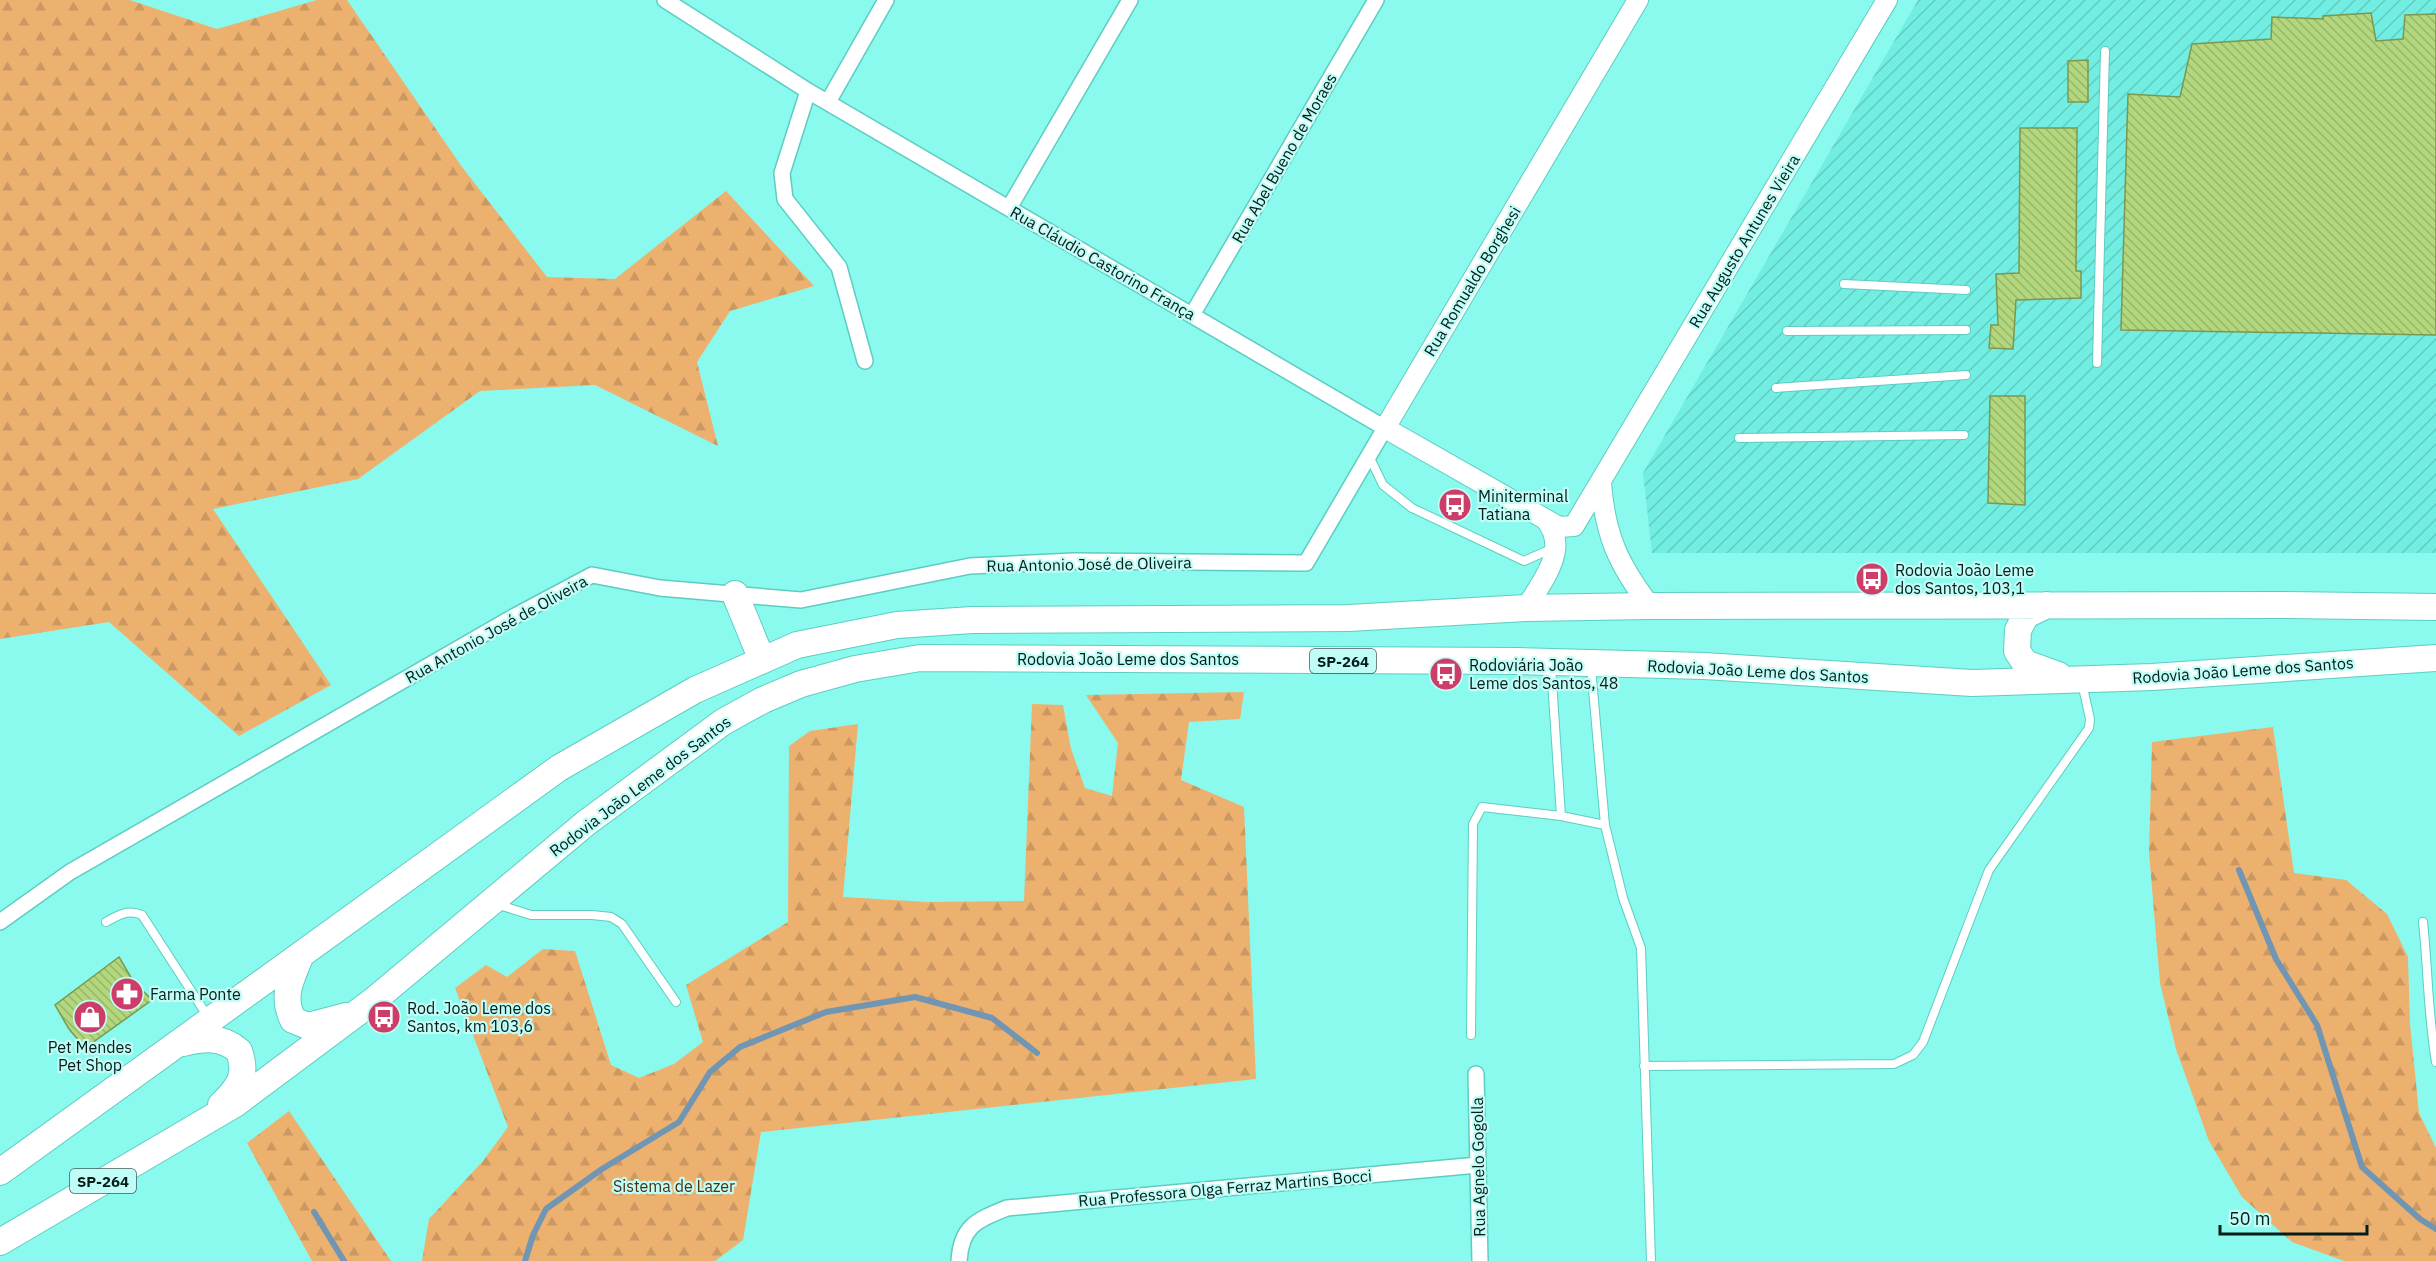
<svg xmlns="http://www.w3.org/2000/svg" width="2436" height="1261" viewBox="0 0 2436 1261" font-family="'IBM Plex Sans',sans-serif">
<defs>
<pattern id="industrial-furrows" width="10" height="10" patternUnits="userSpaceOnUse" patternTransform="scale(1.5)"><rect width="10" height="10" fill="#71ede1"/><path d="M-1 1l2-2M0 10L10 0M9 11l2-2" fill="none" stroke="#60cbc0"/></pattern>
<pattern id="forest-firs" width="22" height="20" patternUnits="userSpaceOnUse" patternTransform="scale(1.5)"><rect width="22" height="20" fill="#edb16f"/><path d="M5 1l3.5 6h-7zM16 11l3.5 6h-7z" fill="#ca9860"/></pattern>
<pattern id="building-back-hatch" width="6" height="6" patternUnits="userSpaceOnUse" patternTransform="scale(1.5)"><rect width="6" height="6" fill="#b2d77d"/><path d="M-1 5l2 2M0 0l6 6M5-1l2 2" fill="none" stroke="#97b86b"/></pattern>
</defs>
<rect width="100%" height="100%" fill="#8af9ee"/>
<!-- industrial -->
<path fill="url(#industrial-furrows)" d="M1918,0h518v553h-784l-9,-80z"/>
<!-- forest -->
<path fill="url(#forest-firs)" d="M0,0h130l87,29 100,-29h30l115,167 85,110 68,2 111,-88 88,95 -84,25 -33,51 21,84 -123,-61 -115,6 -122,88 -145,30 118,176 -92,51 -130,-114 -109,17z
M1244,692l-4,27 -51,3 -8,58 63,27 12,272 -495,53 -18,108 -28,21h-293l7,-42 54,-58 25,-34 -53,-139 31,-23 21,12 36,-28 32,2 36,114 28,13 35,-14 29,-22 -17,-57 102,-63 1,-176 21,-15 48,-7 -15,173 84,5 97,-1 8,-197 31,1 8,44 14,39 27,8 6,-53 -32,-48z
M2273,727l21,146 52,7 41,34 21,43 2,67 9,89 17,35v113h-92l-52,-19 -50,-45 -33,-56 -33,-92 -16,-66 -11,-131 3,-110z
M289,1111l102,150h-79l-65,-118z"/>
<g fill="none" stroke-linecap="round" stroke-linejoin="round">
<!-- stream -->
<path stroke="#7096b3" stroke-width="6" d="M2239,870l37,89 41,66 45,142 58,52 16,10
M314,1212l30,49
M525,1261l8,-26 13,-26 56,-40 77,-47 31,-50 30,-25 86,-35 89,-15 77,21 45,35"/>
</g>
<!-- building -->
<path fill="url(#building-back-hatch)" stroke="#7b9850" stroke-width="1.5" d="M2371,13l5,28 27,-2 2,-24 31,-1v321l-315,-5 7,-236 52,3 12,-53 79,-5 1,-22 51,2v-3z
M2088,60v42h-20v-41z
M2020,128h57l-1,143h5v27l-65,2 -3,49 -24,-1 2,-23h7l-2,-51 23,-1z
M1990,396h35v109l-37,-2z
M119,957l14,24 19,19 -67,48 -16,-19 -14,-24z"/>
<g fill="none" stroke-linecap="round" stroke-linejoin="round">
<!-- service casing -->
<g stroke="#5dcdc3" stroke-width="10">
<path id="service" d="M1844,284l122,6
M1787,331l179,-1
M2097,363l8,-312
M1776,388l190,-13
M1739,438l225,-3
M1369,456l14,29 29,23 112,53 27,-12
M1591,667l14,158 18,73 18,50 10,313
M1561,816l44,9
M496,904l35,11h61l19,2 11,7 54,78
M106,922c12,-7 22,-13 36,-7l66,102
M2423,922c5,47 5,93 13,140
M1471,1035l2,-211 9,-17 79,9 -10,-150
M1644,1066l250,-2 19,-9 10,-13 66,-172 100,-142 1,-9 -8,-36"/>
</g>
<!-- minor casing -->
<g stroke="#5dcdc3" stroke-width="18">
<path id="minor" d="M808,91l-26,82 3,26 54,68 26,94
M828,102l58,-102
M1009,208l121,-208
M1192,315l184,-315
M0,922l70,-50 445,-256 77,-41 68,13 141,12 169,-34 104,-5 232,2 79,-135 -577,-337 -143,-91
M1476,1074l4,187
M959,1261c2,-35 18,-41 48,-53l471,-43"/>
</g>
<!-- tertiary casing -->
<g stroke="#5dcdc3" stroke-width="22">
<path id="tertiary" d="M1601,483c4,52 17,81 49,123
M1545,519l14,8 15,-1 313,-526
M1526,608c16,-27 45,-60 19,-89l-160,-91 253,-428"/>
</g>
<!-- primary casing -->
<g stroke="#5dcdc3" stroke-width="28">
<path id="primary" d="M735,594l27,66
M2047,605l-21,10 -8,15 -1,21 8,12 33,12
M300,957c-9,23 -19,39 -7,63l15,6 38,-10
M183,1043c21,-5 39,-7 56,8 9,25 0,36 -18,54
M0,1172l559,-404 136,-78 102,-45 100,-20 75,-5 377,-2 177,-10 124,-2 629,-1 157,2
M0,1242l235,-138 138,-103 213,-178 137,-101 40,-22 38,-16 54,-15 65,-11 598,3 186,5 268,17 180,-6 284,-19"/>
</g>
<!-- service -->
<use href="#service" stroke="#fff" stroke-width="8"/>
<!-- minor -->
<use href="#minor" stroke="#fff" stroke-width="15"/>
<!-- tertiary -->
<use href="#tertiary" stroke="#fff" stroke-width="20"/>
<!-- primary -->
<use href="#primary" stroke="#fff" stroke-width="26"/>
</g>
<!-- icons -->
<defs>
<g id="bus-disc" transform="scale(1.725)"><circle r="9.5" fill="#cc3e67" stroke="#c0fdf6"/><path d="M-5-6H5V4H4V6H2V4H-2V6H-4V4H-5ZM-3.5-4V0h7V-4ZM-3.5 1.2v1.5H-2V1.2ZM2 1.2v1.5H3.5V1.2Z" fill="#fff"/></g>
<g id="pharmacy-disc" transform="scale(1.725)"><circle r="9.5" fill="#cc3e67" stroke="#c0fdf6"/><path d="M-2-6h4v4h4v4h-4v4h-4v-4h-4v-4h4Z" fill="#fff"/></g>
<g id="shop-disc" transform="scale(1.725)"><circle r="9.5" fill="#cc3e67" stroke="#c0fdf6"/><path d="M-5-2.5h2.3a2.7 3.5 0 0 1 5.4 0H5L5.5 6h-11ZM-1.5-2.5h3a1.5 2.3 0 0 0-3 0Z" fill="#fff"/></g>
</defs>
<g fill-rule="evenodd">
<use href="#bus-disc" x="1455" y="505"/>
<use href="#bus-disc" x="1872" y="579"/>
<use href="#bus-disc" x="1446" y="674"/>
<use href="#pharmacy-disc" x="127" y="994"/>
<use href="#shop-disc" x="90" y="1017"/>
<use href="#bus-disc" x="384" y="1017"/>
</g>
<g text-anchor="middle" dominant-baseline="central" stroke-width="4.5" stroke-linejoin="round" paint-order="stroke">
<!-- shield labels -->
<g fill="#c0fdf6" stroke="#3c605c" stroke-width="1.5">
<rect x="1310" y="649" width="66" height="24" rx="4.5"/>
<rect x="70" y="1169" width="66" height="24" rx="4.5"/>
</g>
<g font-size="15" font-weight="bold" fill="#041c1a">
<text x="1343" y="661">SP-264</text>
<text x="103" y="1181">SP-264</text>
</g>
<!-- street labels -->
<g font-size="16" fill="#041c1a" stroke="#c0fdf6">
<text transform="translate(1284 158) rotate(-60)">Rua Abel Bueno de Moraes</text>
<text transform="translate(1744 241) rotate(-59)">Rua Augusto Antunes Vieira</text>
<text transform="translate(1103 263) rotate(30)">Rua Cláudio Castorino França</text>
<text transform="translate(1472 281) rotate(-59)">Rua Romualdo Borghesi</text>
<text transform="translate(1089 564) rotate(-1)">Rua Antonio José de Oliveira</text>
<text transform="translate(496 629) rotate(-29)">Rua Antonio José de Oliveira</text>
<text x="1128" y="659">Rodovia João Leme dos Santos</text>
<text transform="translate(2243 670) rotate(-4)">Rodovia João Leme dos Santos</text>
<text transform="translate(1758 671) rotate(3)">Rodovia João Leme dos Santos</text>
<text transform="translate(640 786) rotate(-37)">Rodovia João Leme dos Santos</text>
<text transform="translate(1478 1167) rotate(-91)">Rua Agnelo Gogolla</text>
<text transform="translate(1225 1188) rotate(-5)">Rua Professora Olga Ferraz Martins Bocci</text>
</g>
<!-- poi labels -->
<g font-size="16" fill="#041c1a" stroke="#c0fdf6" text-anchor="start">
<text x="1478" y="496">Miniterminal<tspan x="1478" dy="18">Tatiana</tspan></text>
<text x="1895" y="570">Rodovia João Leme<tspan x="1895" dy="18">dos Santos, 103,1</tspan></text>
<text x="1469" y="665">Rodoviária João<tspan x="1469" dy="18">Leme dos Santos, 48</tspan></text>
<text x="150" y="994">Farma Ponte</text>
<text x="407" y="1008">Rod. João Leme dos<tspan x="407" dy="18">Santos, km 103,6</tspan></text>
<text x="90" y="1047" text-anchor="middle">Pet Mendes<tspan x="90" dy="18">Pet Shop</tspan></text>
</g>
<!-- park labels -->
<g font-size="16" fill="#4c300f" stroke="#c0fdf6">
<text x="674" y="1186">Sistema de Lazer</text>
</g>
</g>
<!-- scale -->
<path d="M2220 1225v9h147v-9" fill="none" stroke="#041c1a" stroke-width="3"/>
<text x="2229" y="1225" font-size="18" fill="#041c1a" stroke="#c0fdf6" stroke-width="4.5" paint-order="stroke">50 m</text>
</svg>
